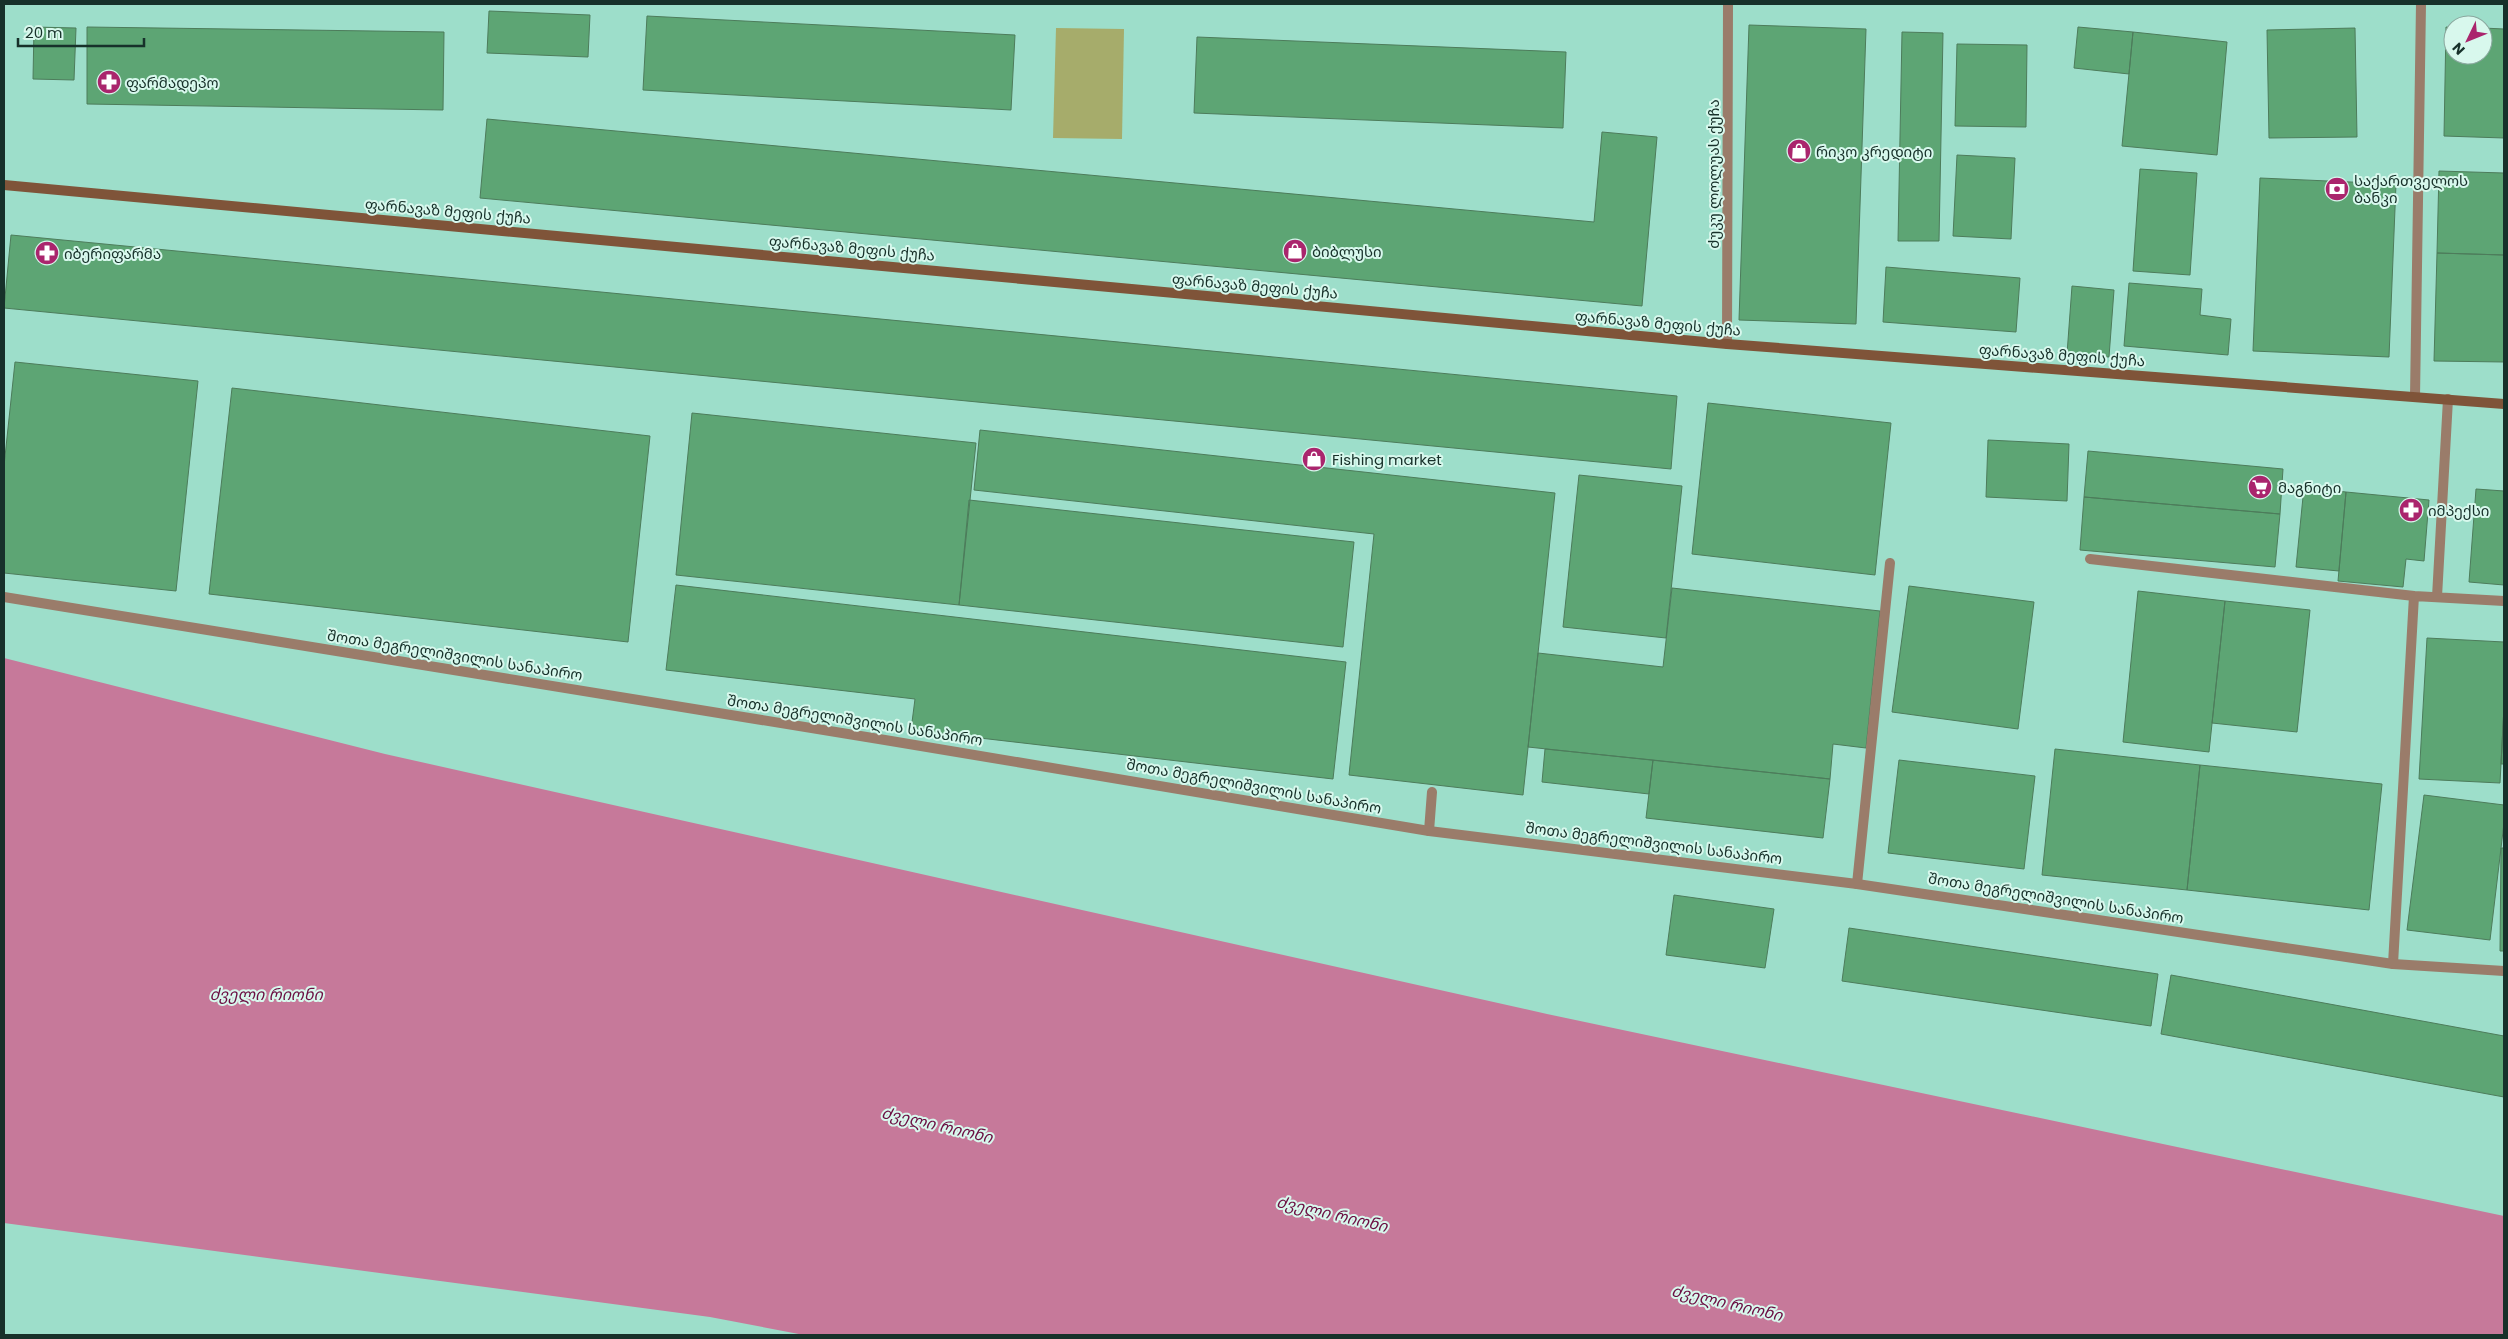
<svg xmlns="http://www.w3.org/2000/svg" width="2508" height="1339" viewBox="0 0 2508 1339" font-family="Poppins,'Noto Sans Georgian',sans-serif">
<rect width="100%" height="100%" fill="#9ddeca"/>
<!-- green -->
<path fill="#a6ac6b" d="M1056,28l68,1 -2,110 -69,-1z"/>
<!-- water -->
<path fill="#c6799a" d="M4,658l381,96 1162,260 957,202v119h-1700l-94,-18 -706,-94z"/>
<!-- building -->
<path fill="#5da574" stroke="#4d7c5b" d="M489,11l101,4 -2,42 -101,-4z
M647,16l368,19 -4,75 -368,-20z
M1749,25l117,4 -10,295 -117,-4z
M34,27l42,1 -2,52 -41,-1z
M87,27l357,5 -1,78 -356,-6z
M2078,27l55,5 -4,42 -55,-6z
M2446,27l7,1v27h30v-27l21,1v109l-60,-2z
M2355,28l2,109 -88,1 -2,-108z
M1902,32l41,1 -4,208h-41z
M2133,32l94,10 -10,113 -95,-9z
M1197,37l369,15 -3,76 -369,-15z
M1957,44l70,1 -1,82 -71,-1z
M487,119l1107,103 8,-90 55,5 -15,169 -1162,-108z
M1957,155l58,3 -4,81 -58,-3z
M2140,169l57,4 -7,102 -57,-4z
M2439,171l65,2v82l-67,-2z
M2260,178l136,6 -7,173 -136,-6z
M11,235l1666,161 -6,73 -1667,-161z
M2437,253l67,2v107l-70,-1z
M1886,267l134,11 -4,54 -133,-10z
M2129,283l73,6 -2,26 31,4 -3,36 -104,-9z
M2072,286l42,4 -5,67 -42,-3z
M15,362l183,19 -22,210 -172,-18v-107z
M232,388l418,48 -22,206 -419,-48z
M1708,403l183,20 -16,152 -183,-21z
M692,413l284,30 -17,162 -283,-30z
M980,430l575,63 -32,302 -174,-20 25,-241 -400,-44z
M1988,440l81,4 -2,57 -81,-4z
M2088,451l195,18 -3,45 -196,-17z
M1579,475l103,11 -16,152 -103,-11z
M2304,487l42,5 -7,79 -43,-4z
M2476,489l28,2v94l-35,-3z
M2346,492l83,8 -5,61 -18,-2 -3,28 -65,-6z
M2084,497l196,17 -5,53 -195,-17z
M969,500l385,42 -11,105 -384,-42z
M676,585l670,77 -13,117 -422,-49 4,-31 -249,-29z
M1909,586l125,16 -16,127 -126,-17z
M1672,588l208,23 -14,137 -33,-4 -3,35 -302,-32 10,-94 125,14z
M2138,591l87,10 -16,151 -86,-10z
M2225,601l85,9 -13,122 -85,-9z
M2427,638l77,4v65l-4,76 -81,-4z
M2504,707v57h-3z
M1545,749l108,11 -4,34 -107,-12z
M2055,749l145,16 -13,125 -145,-15z
M1653,760l177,19 -7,59 -177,-20z
M1899,760l136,16 -11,93 -136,-16z
M2200,765l182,19 -13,126 -182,-20z
M2424,795l80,10v18l-14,117 -83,-10z
M2501,848h3v103h-4z
M1674,895l100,14 -9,59 -99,-13z
M1849,928l309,46 -7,52 -309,-45z
M2171,975l333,61v61l-343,-63z"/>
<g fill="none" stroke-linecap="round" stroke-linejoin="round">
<!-- service -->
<path stroke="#9a7c6a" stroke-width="10" d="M2090,559l324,37
M2437,597l11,-198
M1429,831l3,-39
M1857,884l33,-321
M2393,964l21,-368 90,5"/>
<!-- minor -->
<path stroke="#9a7c6a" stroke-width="10" d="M1727,344l1,-340
M2415,397l6,-393
M4,597l881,143 544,91 428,53 536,80 111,7"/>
<!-- secondary -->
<path stroke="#7f5439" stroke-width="10" d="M4,185l1723,159 777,60"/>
</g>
<!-- icons -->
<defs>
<g id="pharmacy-disc" transform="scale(1.25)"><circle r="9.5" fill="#aa256d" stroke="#d8f8ed"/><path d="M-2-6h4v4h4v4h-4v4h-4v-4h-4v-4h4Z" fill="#fff"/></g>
<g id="shop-disc" transform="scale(1.25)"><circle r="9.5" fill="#aa256d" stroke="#d8f8ed"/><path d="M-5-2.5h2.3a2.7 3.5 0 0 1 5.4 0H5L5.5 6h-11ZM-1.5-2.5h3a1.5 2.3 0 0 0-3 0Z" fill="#fff"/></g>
<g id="bank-disc" transform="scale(1.25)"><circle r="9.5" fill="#aa256d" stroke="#d8f8ed"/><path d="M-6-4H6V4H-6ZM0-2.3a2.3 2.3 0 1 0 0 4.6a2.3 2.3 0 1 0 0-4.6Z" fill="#fff"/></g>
<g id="supermarket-disc" transform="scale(1.25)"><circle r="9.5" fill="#aa256d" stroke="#d8f8ed"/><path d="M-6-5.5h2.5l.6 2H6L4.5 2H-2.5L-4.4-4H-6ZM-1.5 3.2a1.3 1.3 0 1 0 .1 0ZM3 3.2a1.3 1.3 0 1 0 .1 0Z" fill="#fff"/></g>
</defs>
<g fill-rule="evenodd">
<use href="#pharmacy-disc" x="109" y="82"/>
<use href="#shop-disc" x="1799" y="151"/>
<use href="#bank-disc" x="2337" y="189"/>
<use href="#shop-disc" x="1295" y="251"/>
<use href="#pharmacy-disc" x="47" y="253"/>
<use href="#shop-disc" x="1314" y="459"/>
<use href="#supermarket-disc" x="2260" y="487"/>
<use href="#pharmacy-disc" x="2411" y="510"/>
</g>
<g text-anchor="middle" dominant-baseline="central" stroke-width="4" stroke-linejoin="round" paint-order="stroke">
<!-- poi labels -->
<g font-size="15" fill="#17312a" stroke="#d8f8ed" text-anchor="start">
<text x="126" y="82">ფარმადეპო</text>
<text x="1816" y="151">რიკო კრედიტი</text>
<text x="2354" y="180">საქართველოს<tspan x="2354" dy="17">ბანკი</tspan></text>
<text x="1312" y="251">ბიბლუსი</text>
<text x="64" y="253">იბერიფარმა</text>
<text x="1332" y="459">Fishing market</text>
<text x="2278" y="487">მაგნიტი</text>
<text x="2428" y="510">იმპექსი</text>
</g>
<!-- street labels -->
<g font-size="15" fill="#17312a" stroke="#d8f8ed">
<text transform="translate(1713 174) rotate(-90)">ძუკუ ლოლუას ქუჩა</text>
<text transform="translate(448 211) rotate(5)">ფარნავაზ მეფის ქუჩა</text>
<text transform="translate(852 248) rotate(5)">ფარნავაზ მეფის ქუჩა</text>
<text transform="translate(1255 286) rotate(5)">ფარნავაზ მეფის ქუჩა</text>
<text transform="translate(1658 323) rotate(5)">ფარნავაზ მეფის ქუჩა</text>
<text transform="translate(2062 355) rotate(4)">ფარნავაზ მეფის ქუჩა</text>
<text transform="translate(455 655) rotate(9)">შოთა მეგრელიშვილის სანაპირო</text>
<text transform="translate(855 720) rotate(9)">შოთა მეგრელიშვილის სანაპირო</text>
<text transform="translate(1254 786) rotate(10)">შოთა მეგრელიშვილის სანაპირო</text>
<text transform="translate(1654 843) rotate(7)">შოთა მეგრელიშვილის სანაპირო</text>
<text transform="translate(2056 898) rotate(9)">შოთა მეგრელიშვილის სანაპირო</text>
</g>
<!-- water labels -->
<g font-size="16" font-style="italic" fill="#6b0e42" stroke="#d8f8ed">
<text x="266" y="994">ძველი რიონი</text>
<text transform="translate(937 1125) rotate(13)">ძველი რიონი</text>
<text transform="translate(1332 1214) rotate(13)">ძველი რიონი</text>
<text transform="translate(1727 1303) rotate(13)">ძველი რიონი</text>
</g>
</g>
<!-- border -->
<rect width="2508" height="1339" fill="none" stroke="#17312a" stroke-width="10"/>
<!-- north arrow -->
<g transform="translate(2468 40) rotate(227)"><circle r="24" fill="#d8f8ed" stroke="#8ba89f"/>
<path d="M0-4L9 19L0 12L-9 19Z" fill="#aa256d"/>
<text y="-8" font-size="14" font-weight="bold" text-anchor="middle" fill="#17312a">N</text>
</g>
<!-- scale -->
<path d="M18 38v8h126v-8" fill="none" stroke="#17312a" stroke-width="2.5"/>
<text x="25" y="38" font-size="15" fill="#17312a" stroke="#d8f8ed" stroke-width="4" paint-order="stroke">20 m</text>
</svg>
